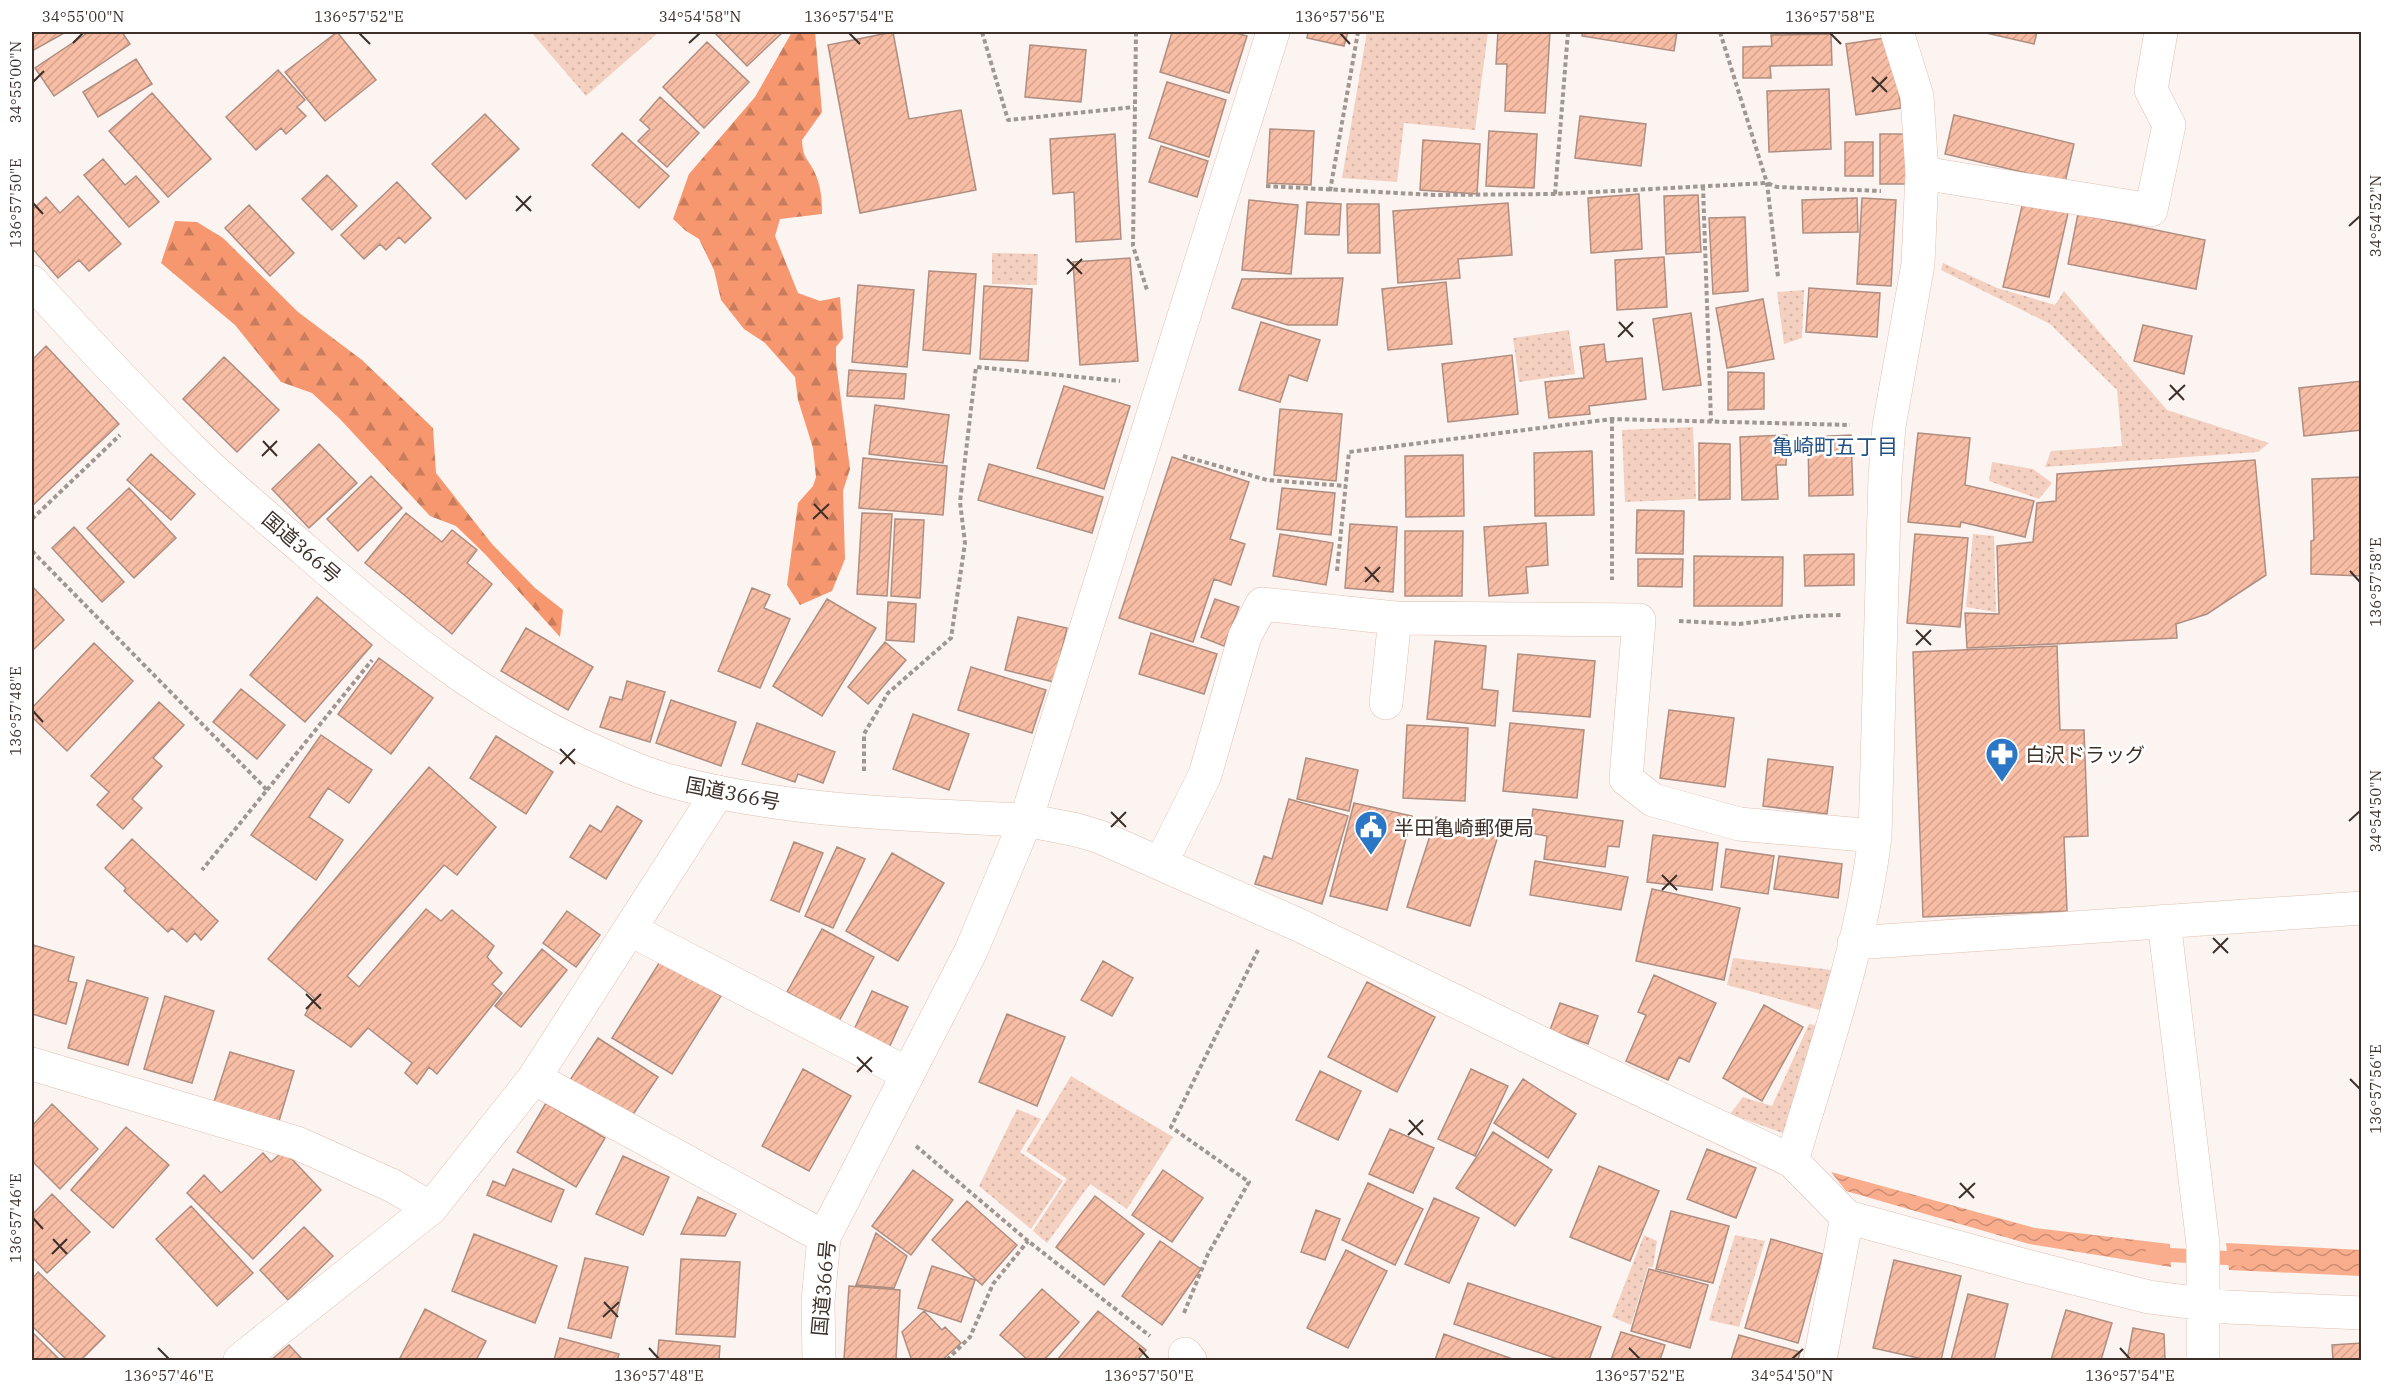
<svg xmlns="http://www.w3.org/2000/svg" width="2393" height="1392" viewBox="0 0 2393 1392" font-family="'IBM Plex Serif','Noto Sans JP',serif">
<defs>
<pattern id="grass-dots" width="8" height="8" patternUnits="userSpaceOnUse" patternTransform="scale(1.5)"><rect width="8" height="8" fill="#f4d0c1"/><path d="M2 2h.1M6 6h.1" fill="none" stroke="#d2b3a6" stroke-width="1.8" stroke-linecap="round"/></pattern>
<pattern id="forest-firs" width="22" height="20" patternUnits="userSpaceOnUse" patternTransform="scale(1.5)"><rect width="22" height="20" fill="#f6976f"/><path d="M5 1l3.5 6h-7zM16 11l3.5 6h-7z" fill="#c87c5b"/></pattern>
<pattern id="water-waves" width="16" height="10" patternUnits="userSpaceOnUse" patternTransform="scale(1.5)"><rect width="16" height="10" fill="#faad8d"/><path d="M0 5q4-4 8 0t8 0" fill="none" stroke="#cc8d73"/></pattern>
<pattern id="building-hatch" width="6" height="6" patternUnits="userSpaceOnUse" patternTransform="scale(1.5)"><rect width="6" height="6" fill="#f8bda5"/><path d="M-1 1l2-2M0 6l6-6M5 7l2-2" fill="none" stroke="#d6a38e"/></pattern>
</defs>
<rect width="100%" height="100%" fill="#fcf4f1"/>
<!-- grass -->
<path fill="url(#grass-dots)" d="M531,32h128l-73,64z
M1367,32h121l-13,98 -71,-7 -7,59 -55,-4z
M992,253l46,1 -1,31 -45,-1z
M1943,263l54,25 58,17 9,-14 103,119 102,33 -11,9 -213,15 6,-16 71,-5 -5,-56 -67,-66 -109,-54z
M1804,290l-2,48 -18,6 -7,-52z
M1569,330l6,44 -56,8 -6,-44z
M1693,427l3,72 -71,3 -3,-72z
M1992,462l41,7 19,14 -13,16 -50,-18z
M1973,534l21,2 2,76 -30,-5z
M1733,958l99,12 -9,41 -96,-26z
M1809,1024l11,2 -37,107 -53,-19 13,-17 29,9z
M1071,1076l102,61 -46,72 -37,-25 -43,59 -14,-12 34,-52 -41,-28z
M1017,1109l24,10 -21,33 43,29 -32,48 -52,-43z
M1644,1235l13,6 -4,26h-5l-17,58 -19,-8z
M1735,1235l30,6 -26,86 -30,-7z"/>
<!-- forest -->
<path fill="url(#forest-firs)" d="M792,32h23l7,80 -20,28c1,19 5,17 12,31 7,14 8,28 8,43l-42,5 -5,17 23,57 22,8 20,-4 3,41 -7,9v15l14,107 -7,22 2,68 -13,32 -32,14 -13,-20 11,-82 15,-17 3,-9 -3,-29 -15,-48 -3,-23 -30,-34 -21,-14 -23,-29 -7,-30 -15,-31 -13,-8 -13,-12 16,-45 66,-77z
M175,221l22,1 26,16 75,74 64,48 71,68 3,45 56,71 43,44 28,22 -3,27 -75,-83 -29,-28 -26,-10 -90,-97 -28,-26 -31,-11 -46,-57 -74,-62z"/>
<!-- water -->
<path fill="url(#water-waves)" d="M1831,1172l204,56 135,16 1,23 -142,-23 -183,-53z
M2226,1243l135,7v26l-132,-6z"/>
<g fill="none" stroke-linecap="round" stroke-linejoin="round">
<!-- stream -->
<path stroke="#faad8d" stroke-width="14" d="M2152,1254l92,5"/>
</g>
<!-- building -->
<path fill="url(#building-hatch)" stroke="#af8e81" stroke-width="1.5" d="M32,32h34l-34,19z
M89,32h33l8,12 -76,52 -19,-28z
M337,32l39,48 -51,41 -40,-49z
M714,32h69l-36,34z
M893,32l16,87 52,-9 15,80 -116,23 -32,-168z
M1172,32h60l15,4 -18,57 -69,-21z
M1308,32h40l-4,14 -37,-8z
M1498,32h52l-5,81 -40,-2 2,-47h-11z
M1583,32h94l-3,19 -92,-15z
M1982,32h55l-3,12z
M1831,34l1,31 -62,1 1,12h-28v-31l29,-1 -1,-11z
M1891,37l10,71 -45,7 -10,-71z
M707,42l42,40 -45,46 -41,-41z
M1030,45l56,5 -5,52 -56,-5z
M136,59l16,25 -54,33 -15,-25z
M278,70l27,30 -8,7 9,9 -20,18 -5,-6 -25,22 -30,-33z
M1167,82l59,18 -17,57 -60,-19z
M1829,89l2,60 -62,3 -2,-61z
M152,93l59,66 -43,38 -59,-66z
M660,97l39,36 -32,34 -29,-26 12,-12 -10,-9z
M485,114l34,35 -53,50 -34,-35z
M1954,115l120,29 -9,38 -120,-28z
M1580,116l66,8 -5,42 -66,-8z
M1270,129l44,2 -3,54 -44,-2z
M1489,131l48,3 -3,54 -48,-2z
M622,133l47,43 -30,32 -47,-43z
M1115,134l6,105 -45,3 -2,-50 -21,2 -3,-55z
M1880,134h26v50h-26z
M1423,140l57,4 -3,50 -57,-4z
M1845,142h28v34h-28z
M1161,146l47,15 -11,36 -48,-15z
M103,159l22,26 11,-9 23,26 -30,25 -45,-52z
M327,175l30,31 -25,24 -30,-31z
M397,182l34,36 -26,25 -6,-6 -13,13 -6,-6 -16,15 -23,-24z
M1639,194l3,55 -51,4 -3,-55z
M1698,195l3,57 -35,2 -2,-58z
M78,196l43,48 -32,27 -10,-11 -21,18 -26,-30v-38l14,-13 14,16z
M1857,198l1,34 -55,1 -1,-33z
M1862,198l34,2 -5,86 -34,-2z
M1249,200l49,5 -7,69 -49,-4z
M1307,202l34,2 -2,31 -34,-1z
M2023,202l45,11 -19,84 -46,-10z
M1508,203l4,52 -54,4 2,19 -62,5 -5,-72z
M1347,204h32l1,49h-32z
M249,205l45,48 -24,23 -45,-48z
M2078,214l127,26 -9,49 -128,-25z
M1745,217l3,74 -35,3 -4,-76z
M1664,257l3,50 -50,3 -2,-50z
M1130,258l8,103 -58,4 -7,-103z
M929,271l47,3 -6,80 -47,-4z
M1343,278l-6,47h-49l-56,-17 10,-29z
M1446,282l6,62 -64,6 -6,-61z
M858,285l56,5 -7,77 -55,-5z
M984,286l48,3 -4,72 -48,-2z
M1809,288l71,5 -3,44 -71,-5z
M1763,299l11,60 -47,9 -11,-60z
M1691,313l10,72 -38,5 -10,-71z
M1261,322l59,18 -13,41 -18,-6 -9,27 -41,-12z
M2143,325l49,11 -8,38 -50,-13z
M1604,344l2,18 36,-4 4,41 -57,7 1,8 -41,4 -4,-36 39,-4 -4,-31z
M46,346l73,78 -87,82v-146z
M1512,355l6,59 -70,8 -6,-58z
M224,357l55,53 -42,42 -54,-53z
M849,370l57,4 -2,25 -57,-3z
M1728,372l36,1v36l-36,1z
M2362,381v49l-58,6 -5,-48z
M1064,386l66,20 -26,83 -67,-21z
M875,405l74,10 -6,48 -74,-9z
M1280,409l62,5 -6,67 -62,-6z
M1918,433l52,5 -5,47 69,16 -9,36 -64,-15 -1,5 -52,-5z
M1787,435l-1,30h-10l2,34 -36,1 -2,-63z
M1851,435l2,60 -44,1 -1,-59z
M1699,443l31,1v55l-31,1z
M319,444l38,39 -48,45 -37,-39z
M1592,451l2,64 -59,1 -1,-63z
M151,454l44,40 -24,26 -44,-40z
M1463,455l1,61 -58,1 -1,-61z
M1172,457l77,25 -19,57 15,5 -14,41 -17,-6 -21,63 -74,-24z
M863,458l84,8 -4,49 -84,-7z
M2255,460l11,115 -59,39 -31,10 1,14 -210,10 -2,-35 34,1 -2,-68 36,-4 4,-39 19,-2 1,-27z
M989,464l114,33 -11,36 -114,-33z
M371,476l31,32 -44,43 -31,-32z
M2362,477v99l-51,-2v-33l3,-1 -2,-61z
M129,488l47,50 -42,40 -47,-50z
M1282,488l53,5 -4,42 -54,-6z
M1637,510l47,1 -1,43 -47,-1z
M406,513l36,29 10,-12 25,20 -10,13 25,21 -40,50 -87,-71z
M862,513l30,1 -5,82 -30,-2z
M895,519l29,1 -4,78 -29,-2z
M1546,523l2,42 -22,2 2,26 -39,3 -5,-69z
M1350,524l47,3 -4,65 -48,-4z
M74,527l50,55 -22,20 -50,-54z
M1405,531h58l-1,65h-57z
M1280,534l53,9 -7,42 -53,-9z
M1915,534l53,4 -8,89 -53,-4z
M1854,554v31l-49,1 -1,-31z
M1694,556l89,1 -1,49h-88z
M1638,559h45l-1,28 -44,-1z
M32,586l32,34 -32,31z
M752,588l18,7 -6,13 26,11 -30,69 -42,-17z
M317,597l55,48 -67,77 -55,-47z
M827,599l49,29 -54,88 -49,-30z
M1215,599l24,8 -15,39 -23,-9z
M888,602l28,2 -2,38 -28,-2z
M1018,617l49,11 -13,54 -49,-12z
M526,628l67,39 -25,43 -67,-39z
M1151,633l66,21 -13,40 -65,-20z
M1435,641l51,5 -4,43 16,2 -3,35 -68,-7z
M885,642l21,18 -38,44 -20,-17z
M94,643l39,38 -66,70 -35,-34v-9z
M2057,646l3,84h24l4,106 -24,1 3,74 -144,6 -10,-265z
M1518,654l77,7 -5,56 -77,-6z
M379,658l54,40 -42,56 -53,-40z
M971,667l75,23 -14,43 -74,-23z
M627,681l38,11 -15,50 -50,-15 10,-30 12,3z
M241,689l44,36 -28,34 -44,-37z
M671,700l65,22 -15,44 -65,-23z
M159,702l25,23 -31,33 9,8 -30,33 10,9 -19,21 -26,-24 12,-13 -18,-16z
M1669,710l65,8 -9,69 -65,-9z
M913,714l56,20 -20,56 -56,-21z
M757,723l78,29 -12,31 -25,-9 -3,8 -53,-18z
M1510,723l74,7 -7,68 -74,-7z
M1407,725l61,3 -3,73 -62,-3z
M321,735l51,35 -23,33 -21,-15 -19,29 34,23 -27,40 -65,-45z
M496,736l57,36 -27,42 -56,-36z
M1306,758l52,12 -9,41 -52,-12z
M1768,759l65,8 -6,47 -64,-8z
M429,767l67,60 -39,48 -13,-10 -97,111 12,11 67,-78 15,12 11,-11 42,36 -7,11 15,16 -10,11 10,9 -65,81 -8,-7 -12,17 -12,-11 7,-10 -44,-35 -17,19 -46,-32 9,-17 -46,-39z
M1289,799l59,17 -26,88 -67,-20 9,-28 8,3z
M1354,803l58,13 -25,94 -57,-14z
M617,806l25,15 -36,58 -36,-22 20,-32 11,7z
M1533,809l90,12 -4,26 -11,-1 -3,21 -61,-8 3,-23 -17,-3z
M1436,817l62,19 -28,90 -63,-19z
M1653,835l65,8 -6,47 -65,-8z
M132,839l86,82 -17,19 -6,-7 -8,9 -15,-14 -4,4 -44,-41 2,-3 -21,-20z
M794,842l29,11 -24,59 -28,-12z
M837,847l28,12 -32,69 -28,-12z
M1726,849l48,7 -6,38 -47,-7z
M892,853l52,30 -46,78 -52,-30z
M1779,856l63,8 -4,34 -64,-9z
M1535,861l93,16 -7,33 -91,-15z
M1652,889l88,19 -16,72 -88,-19z
M567,911l33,24 -24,32 -33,-24z
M822,929l52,28 -35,64 -52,-29z
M33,945l41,12 -6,24 9,2 -11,41 -34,-10z
M542,949l25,21 -46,57 -26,-21z
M661,960l60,36 -49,78 -60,-36z
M1103,961l30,17 -21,38 -31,-16z
M1654,975l62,28 -27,59 -10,-5 -11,23 -42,-19 20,-46 -8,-3z
M87,980l61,18 -20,67 -60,-17z
M1367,982l68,35 -38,75 -69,-35z
M872,991l36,16 -21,45 -36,-16z
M165,996l49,15 -22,72 -48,-14z
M1560,1003l38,13 -10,28 -38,-14z
M1764,1005l39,22 -41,74 -39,-23z
M1007,1014l58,23 -28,69 -58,-24z
M598,1038l60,39 -28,42 -60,-39z
M230,1052l64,19 -15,50 -65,-19z
M803,1069l48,27 -42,75 -47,-25z
M1471,1069l37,17 -33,70 -37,-17z
M1320,1071l41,20 -23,49 -42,-20z
M1523,1079l53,35 -28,44 -54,-35z
M546,1103l59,35 -29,49 -59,-35z
M52,1104l46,45 -38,40 -28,-28v-35z
M126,1127l43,38 -56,63 -42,-38z
M1390,1129l44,19 -21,45 -44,-19z
M1493,1132l59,38 -37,56 -59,-38z
M1707,1149l49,19 -20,50 -49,-19z
M263,1153l8,9 9,-8 9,2 32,34 -68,69 -66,-66 17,-18 17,18z
M623,1156l46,21 -26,58 -47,-21z
M1599,1166l60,25 -29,70 -60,-24z
M513,1169l51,21 -13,32 -64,-27 6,-14 12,5z
M913,1170l40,30 -42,55 -39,-29z
M1163,1170l40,28 -31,44 -40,-27z
M1368,1183l55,26 -28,56 -53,-25z
M52,1194l38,38 -43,41 -15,-16v-42z
M1095,1196l49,38 -40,51 -48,-38z
M698,1197l38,17 -11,22 -44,-2z
M1434,1198l45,20 -30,65 -44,-19z
M967,1201l50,44 -35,40 -50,-45z
M191,1206l62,67 -36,33 -61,-67z
M1316,1210l24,9 -15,41 -24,-8z
M1671,1211l58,15 -16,57 -57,-14z
M304,1227l29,29 -45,44 -28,-30z
M876,1233l31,23 -13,32 -38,-3z
M474,1234l83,32 -22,57 -83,-32z
M1771,1239l52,15 -25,89 -53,-15z
M1160,1241l41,28 -39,56 -40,-29z
M1346,1250l41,21 -39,77 -41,-20z
M585,1258l43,9 -17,71 -43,-10z
M681,1259l59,3 -5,75 -59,-3z
M1894,1260l67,16 -20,84h-14l-54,-12z
M932,1266l43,14 -14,42 -43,-14z
M1649,1269l59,16 -18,63 -59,-17z
M38,1272l67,64 -24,24h-14l-35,-34v-47z
M1468,1283l133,44 -12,33h-28l-107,-36z
M849,1286l51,4 -4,70 -52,-1z
M1042,1289l37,33 -35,38h-16l-28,-25z
M1968,1294l40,10 -14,56h-43z
M425,1309l61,32 -10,19h-77z
M2066,1310l46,13 -11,37h-50z
M924,1311l18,19 3,-3 16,16 -19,17h-33l2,-2 -9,-26z
M1098,1311l48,39 -9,10h-80z
M2133,1328l31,6 1,26h-38z
M32,1332l28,28h-28z
M1621,1332l44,13 -5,15h-49z
M1444,1334l71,26h-80z
M1739,1335l61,17 -2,8h-67z
M560,1338l59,16 -2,6h-63z
M659,1340l61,6 -1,13 13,1h-75z
M2362,1343v17h-29l-1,-15z
M289,1345l14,15h-32z"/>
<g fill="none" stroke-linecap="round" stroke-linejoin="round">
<!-- minor casing -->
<g stroke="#e2bfb1" stroke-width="34">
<path id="minor" d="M1273,32l-247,788 51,10 23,7 201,89 236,115 255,120 55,56 183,50 119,30 78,10 135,6
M1922,173l229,37 18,-85 -18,-35 10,-58
M1386,703l9,-85
M1161,863l44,-88 40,-139 17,-32 133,14 244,2 -13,159 27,21 86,24 136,12
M2164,921l39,323v116
M631,930l277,144
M1854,943l508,-35
M32,1064l265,79 94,42 40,23
M534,1078l290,159
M1792,1161c31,-106 70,-215 83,-325l10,-360 4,-50 29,-162 4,-91 -5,-77 -20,-64
M1185,1354l5,6
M240,1360l191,-152 103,-130 184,-286
M1820,1360l27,-143"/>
</g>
<!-- highway casing -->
<g stroke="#e2bfb1" stroke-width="34">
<path id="highway" d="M32,282c53,58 107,116 163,171 35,34 74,66 111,98 93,81 187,158 301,206 22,10 44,19 67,25 114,30 235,33 352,38l-55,131 -147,286 -6,65 1,58"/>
</g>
<!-- path -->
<path stroke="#a19792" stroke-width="4" stroke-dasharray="4.5 3" stroke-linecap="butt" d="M982,32l26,88 126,-13
M1136,32l-3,214 14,44
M1720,32l47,151 11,94
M1266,186l169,9 120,-1 212,-11 10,4 104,4
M1703,186l8,235
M1330,191l28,-159
M1555,194l13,-162
M1612,419v161
M1183,456l84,24 79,6
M32,519l88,-84
M32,551l235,239 -65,80
M1337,571l12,-119 263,-33 238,6
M1679,621l60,3 65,-8 38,-1
M864,771v-37l24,-41 63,-55 14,-95 -5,-41 16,-135 144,14
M267,790l105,-130
M916,1146l112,95 122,95
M1184,1313l24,-59 41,-72 -78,-55 87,-177
M947,1360l23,-23 23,-53 35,-43"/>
<!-- minor -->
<use href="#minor" stroke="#fff" stroke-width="33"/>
<!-- highway -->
<use href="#highway" stroke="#fff" stroke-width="33"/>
</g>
<!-- ticks -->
<path fill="none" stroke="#3d302a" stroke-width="2" d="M359,33l11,11M849,33l11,11M1340,33l10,11M1830,33l11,11M73,43l10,-10M689,43l11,-10M1872,77l15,15M33,82l11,-11M1872,92l15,-15M516,196l15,15M33,203l10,11M516,211l15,-15M2349,226l11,-10M1067,259l15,15M1067,274l15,-15M1619,322l14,15M1618,337l15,-15M2170,385l14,15M2169,400l16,-15M263,441l14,15M262,456l15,-15M814,504l14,15M813,519l16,-15M1365,567l14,15M2350,571l10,11M1365,582l15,-15M1916,630l15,15M1916,645l15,-15M33,711l10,11M560,749l15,15M560,764l15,-15M1111,812l15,15M2349,821l11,-10M1111,827l15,-15M1662,875l15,15M1662,890l15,-15M2213,938l15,15M2213,953l15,-15M306,994l15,15M306,1009l15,-15M857,1057l15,15M857,1072l15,-15M2350,1079l10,10M1409,1120l14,15M1408,1135l15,-15M1960,1183l14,15M1959,1198l16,-15M33,1218l10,11M53,1239l14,15M52,1254l15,-15M604,1302l14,15M603,1317l16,-15M158,1348l11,11M649,1348l10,11M1139,1348l10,11M1629,1348l11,11M2120,1348l10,11M1792,1359l11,-10"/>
<!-- icons -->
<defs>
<g id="pharmacy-pin" transform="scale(1.725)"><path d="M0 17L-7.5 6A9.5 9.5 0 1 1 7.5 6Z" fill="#2c76c6" stroke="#fff"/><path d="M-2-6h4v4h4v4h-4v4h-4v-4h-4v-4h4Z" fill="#fff"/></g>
<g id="civic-pin" transform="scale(1.725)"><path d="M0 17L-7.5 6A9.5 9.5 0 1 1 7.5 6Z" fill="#2c76c6" stroke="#fff"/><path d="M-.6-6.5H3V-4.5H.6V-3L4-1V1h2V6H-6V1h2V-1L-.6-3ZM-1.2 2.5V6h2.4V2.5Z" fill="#fff"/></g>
</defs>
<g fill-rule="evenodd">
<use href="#pharmacy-pin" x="2002" y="754"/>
<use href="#civic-pin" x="1371" y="827"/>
</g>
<g text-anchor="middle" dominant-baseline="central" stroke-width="5" stroke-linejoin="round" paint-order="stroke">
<!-- street labels -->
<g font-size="20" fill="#3d302a" stroke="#fff">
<text transform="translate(302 547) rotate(41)">国道366号</text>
<text transform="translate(733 793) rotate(11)">国道366号</text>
<text transform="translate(823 1288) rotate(-85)">国道366号</text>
</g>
<!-- poi labels -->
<g font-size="20" fill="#3d302a" stroke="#fff" text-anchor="start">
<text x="2025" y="754">白沢ドラッグ</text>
<text x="1394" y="827">半田亀崎郵便局</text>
</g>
<!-- neighbourhood labels -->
<g font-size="21" fill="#235185" stroke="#fff">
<text x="1835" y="446">亀崎町五丁目</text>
</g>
</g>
<!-- border -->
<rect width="2393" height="1392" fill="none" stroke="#ffffff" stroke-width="66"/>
<rect x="33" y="33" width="2327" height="1326" fill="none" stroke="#3d302a" stroke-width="2"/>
<g font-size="15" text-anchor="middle" fill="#3d302a">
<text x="83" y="22">34°55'00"N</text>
<text x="359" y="22">136°57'52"E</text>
<text x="700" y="22">34°54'58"N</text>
<text x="849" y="22">136°57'54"E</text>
<text x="1340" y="22">136°57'56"E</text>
<text x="1830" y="22">136°57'58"E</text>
<text transform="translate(16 82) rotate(-90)" y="5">34°55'00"N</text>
<text transform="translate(16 203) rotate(-90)" y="5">136°57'50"E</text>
<text transform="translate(2376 216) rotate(-90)" y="5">34°54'52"N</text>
<text transform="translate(2376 582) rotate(-90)" y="5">136°57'58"E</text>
<text transform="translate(16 711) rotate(-90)" y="5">136°57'48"E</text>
<text transform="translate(2376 811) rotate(-90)" y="5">34°54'50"N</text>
<text transform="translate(2376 1089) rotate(-90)" y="5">136°57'56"E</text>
<text transform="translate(16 1218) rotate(-90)" y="5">136°57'46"E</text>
<text x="169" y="1381">136°57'46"E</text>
<text x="659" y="1381">136°57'48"E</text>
<text x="1149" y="1381">136°57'50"E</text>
<text x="1640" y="1381">136°57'52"E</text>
<text x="1792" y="1381">34°54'50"N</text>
<text x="2130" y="1381">136°57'54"E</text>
</g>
</svg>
